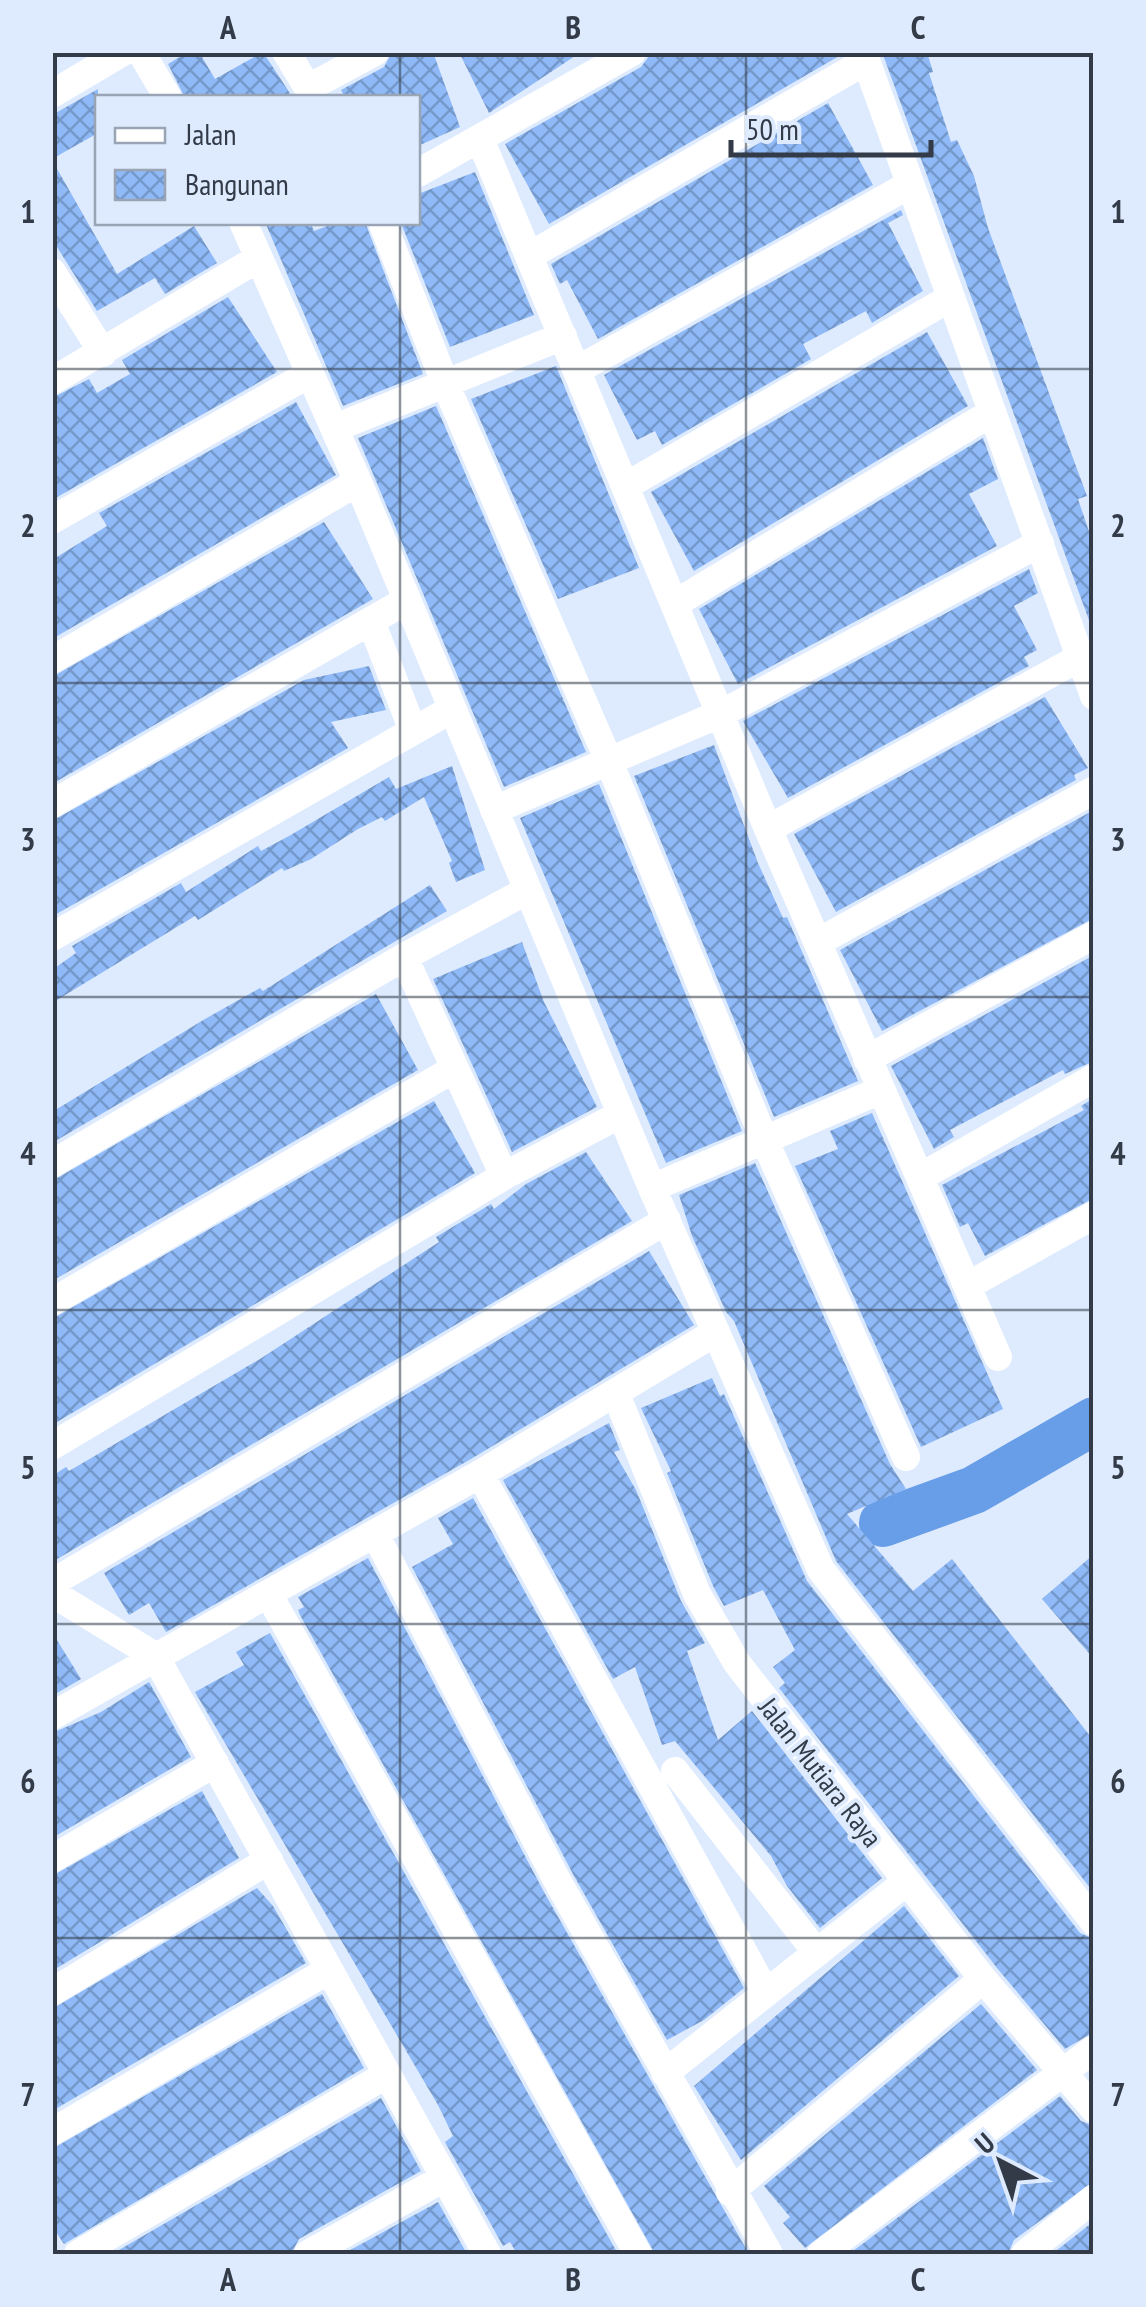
<svg xmlns="http://www.w3.org/2000/svg" width="1146" height="2307" viewBox="0 0 1146 2307" font-family="'PT Sans Narrow',sans-serif">
<defs>
<pattern id="building-cross-hatch" width="8" height="8" patternUnits="userSpaceOnUse" patternTransform="scale(2.5)"><rect width="8" height="8" fill="#8fbaf7"/><path d="M0 0l8 8M0 8l8-8" fill="none" stroke="#7598ca"/></pattern>
</defs>
<rect width="100%" height="100%" fill="#deebfe"/>
<g fill="none" stroke-linecap="round" stroke-linejoin="round">
<!-- river -->
<path stroke="#689de8" stroke-width="48" d="M883,1523l91,-33 120,-69"/>
</g>
<!-- building -->
<path fill="url(#building-cross-hatch)" d="M188,52h11l16,27 48,-27 30,46h-108l-17,-34z
M392,52h41l27,75 -42,19v-48h-73l-4,-8 43,-23z
M459,52h122l-92,61z
M652,52h194l-297,172 -44,-80 136,-77z
M882,52h45l6,20 -4,1 22,69 6,-2 17,36 14,52 99,268 -9,3 16,47v88z
M98,89v44l-46,26v-44z
M828,103l45,82 -275,154 -31,-59 -7,4 -9,-20z
M52,160l65,114 77,-48 23,37 -52,31 -10,-16 -58,33 -45,-72z
M475,172l59,143 -84,32 -49,-124 17,-1v-28z
M901,210l2,5 -15,8 35,68 -51,32 -6,-12 -63,33 8,15 -149,86 -7,-14 -18,9 -33,-65z
M265,222h45l4,9 24,-9h27l58,152 -80,32z
M228,297l49,75 -225,128v-102l37,-19 8,14 33,-19 -8,-14z
M927,332l41,74 -274,165 -43,-79z
M556,366l83,202 -81,31 -87,-200z
M296,402l40,73 -284,164v-79l55,-34 -8,-13z
M436,406l150,346 -82,35 -146,-349z
M983,438l15,41 -29,15 28,52 -259,138 -39,-75z
M324,522l49,77 -321,185v-107z
M1029,569l9,24 -24,13 23,44 -13,7 5,9 -241,132 -45,-77z
M369,666l17,44 -55,12 17,26 -295,168 -1,-95 252,-141z
M1045,697l43,71 -14,7 2,5 -240,132 -42,-78z
M714,745l44,118 25,55 4,-1 71,164 -84,36 -140,-341z
M452,766l33,104 -29,12 -7,-19 3,-2 -28,-64 -39,24 -3,-4 -24,12 -47,30 -27,12 -2,-3 -84,52 -3,-4 -143,87v-33l24,-17 -4,-7 109,-63 5,9 72,-46 3,5 28,-15 100,-59 7,12z
M599,784l143,347 -76,32 -146,-345z
M1092,811l2,107 -212,113 -42,-81z
M430,885l17,26 -395,232v-31l153,-93 55,-31 3,3z
M522,942l22,60 53,105 -85,45 -79,-173z
M1094,955v106l-29,13 -2,-4 -113,60 4,7 -20,12 -43,-83z
M376,994l42,76 -366,211v-100z
M1094,1098v100l-109,58 -17,-33 -8,4 -18,-42 142,-75 -3,-4z
M434,1101l41,72 -423,252v-106z
M872,1113l131,296 -82,38 -126,-281 43,-17 -8,-18z
M586,1152l46,69 -580,341v-86l14,-9 3,4 191,-112 179,-117 -3,-5 55,-33 3,5 32,-25z
M755,1163l135,301 16,25 -59,25 66,77 39,-32 142,182v152l-258,-332 -102,-240 -8,-9 -34,-76 -13,-41z
M649,1251l45,74 -223,134 -305,173 -17,-29 -20,12 -25,-42z
M712,1378l8,18 4,-2 83,187 273,352 14,6v93l-29,17 -68,-81 -218,-280 6,-5 -12,-16 22,-17 -32,-60 -39,16 -11,-20 -46,-113 4,-2 -30,-63z
M609,1423l11,27 -6,2 22,38 45,111 24,42 -18,8 31,89 34,-29 130,167 -62,50 -33,-42 -16,-30 -96,-115 -13,4 -27,-78 -22,12 -110,-199z
M473,1498l271,490 -40,32 -37,20 -93,-164 -162,-309 41,-23 -15,-26z
M1094,1554v105l-52,-60z
M368,1558l176,334 205,362h-94l-355,-639 -2,-5 6,-3 -6,-10z
M52,1632l29,47 -29,17z
M270,1633l348,621h-101l-7,-12 -7,4 -58,-104 8,-6 -15,-31 -243,-413 49,-27 -8,-13z
M149,1682l42,75 -139,81v-105l49,-21z
M202,1791l37,67 -187,113v-95z
M257,1888l16,18 33,57 -254,148v-102z
M904,1906l55,70 -218,184 -47,-74z
M322,1994l42,74 -300,176 -12,-18v-77z
M981,2004l56,66 -232,178 -22,-25 7,-6 -26,-31z
M1060,2096l21,25 13,5v55l-80,59 -6,14h-159z
M381,2098l40,73 -122,68 -8,15h-179z
M438,2202l29,52h-124z
M1094,2221v33h-42z"/>
<g fill="none" stroke-linecap="round" stroke-linejoin="round">
<!-- minor -->
<path stroke="#fff" stroke-width="28" d="M141,52l27,46
M286,52l28,46
M863,52l231,644
M308,88l67,-36
M52,94l71,-42
M480,139l288,690 230,528
M418,173l214,-121
M243,222l115,260 294,706 169,382 273,352
M382,222l63,161 163,376 156,380 142,318
M529,256l337,-195
M52,272l51,81
M577,370l332,-185
M52,381l207,-123
M335,428l228,-92
M626,486l324,-188
M52,520l257,-146
M676,603l315,-190
M371,621l42,110
M52,660l306,-178
M52,804l355,-204
M494,810l228,-97 318,-170
M768,829l311,-171
M52,937l400,-228
M818,942l276,-152
M404,957l100,219
M867,1059l227,-124
M52,1164l352,-207 124,-67
M922,1176l172,-98
M652,1188l229,-98
M969,1285l125,-70
M52,1302l402,-233
M616,1394l81,200 40,69 246,316 111,130
M52,1446l452,-270 117,-62
M480,1474l286,519
M375,1534l184,350 210,370
M52,1583l615,-363
M52,1593l103,63 332,598
M269,1595l369,659
M52,1716l428,-242 236,-142
M675,1771l142,182
M52,1859l163,-96
M52,1992l217,-132
M665,2073l241,-191
M52,2132l277,-162
M730,2192l253,-213
M78,2254l308,-179
M308,2254l136,-76
M821,2254l273,-205
M1025,2254l69,-56"/>
</g>
<!-- grid -->
<path fill="none" stroke="#323b47" stroke-width="2.5" stroke-opacity="0.55" d="M400,52v46M746,52v2202M400,222v2032M52,369h1042M52,683h1042M52,997h1042M52,1310h1042M52,1624h1042M52,1938h1042"/>
<g text-anchor="middle" dominant-baseline="central" stroke-width="8" stroke-linejoin="round" paint-order="stroke">
<!-- street labels -->
<g font-size="28" fill="#323b47" stroke="#deebfe">
<text transform="translate(821 1772) rotate(52)">Jalan Mutiara Raya</text>
</g>
</g>
<!-- border -->
<rect width="1146" height="2307" fill="none" stroke="#deebfe" stroke-width="110"/>
<!-- legend -->
<rect x="95" y="95" width="325" height="130" fill="#deebfe" stroke="#99a5b5" stroke-width="2.5"/>
<rect x="115" y="128" width="50" height="15" fill="#ffffff" stroke="#99a5b5" stroke-width="2.5"/>
<text x="185" y="145" font-size="30" fill="#323b47">Jalan</text>
<rect x="115" y="170" width="50" height="30" fill="url(#building-cross-hatch)" stroke="#99a5b5" stroke-width="2.5"/>
<text x="185" y="195" font-size="30" fill="#323b47">Bangunan</text>
<!-- north arrow -->
<g transform="translate(1001 2162) rotate(319)" stroke="#deebfe" stroke-width="8" paint-order="stroke">
<path d="M0-8L18 38L0 25L-18 38Z" fill="#323b47"/>
<text y="-15" font-size="28" font-weight="bold" text-anchor="middle" fill="#323b47">U</text>
</g>
<!-- scale -->
<path d="M731 140v15h200v-15" fill="none" stroke="#323b47" stroke-width="5"/>
<text x="746" y="140" font-size="30" fill="#323b47" stroke="#deebfe" stroke-width="8" paint-order="stroke">50 m</text>
<rect x="55" y="55" width="1036" height="2197" fill="none" stroke="#323b47" stroke-width="4"/>
<g font-size="32" text-anchor="middle" font-weight="bold" fill="#323b47">
<text x="228" y="39">A</text>
<text x="573" y="39">B</text>
<text x="918" y="39">C</text>
<text x="28" y="223">1</text>
<text x="1118" y="223">1</text>
<text x="28" y="537">2</text>
<text x="1118" y="537">2</text>
<text x="28" y="851">3</text>
<text x="1118" y="851">3</text>
<text x="28" y="1165">4</text>
<text x="1118" y="1165">4</text>
<text x="28" y="1479">5</text>
<text x="1118" y="1479">5</text>
<text x="28" y="1793">6</text>
<text x="1118" y="1793">6</text>
<text x="28" y="2106">7</text>
<text x="1118" y="2106">7</text>
<text x="228" y="2291">A</text>
<text x="573" y="2291">B</text>
<text x="918" y="2291">C</text>
</g>
</svg>
